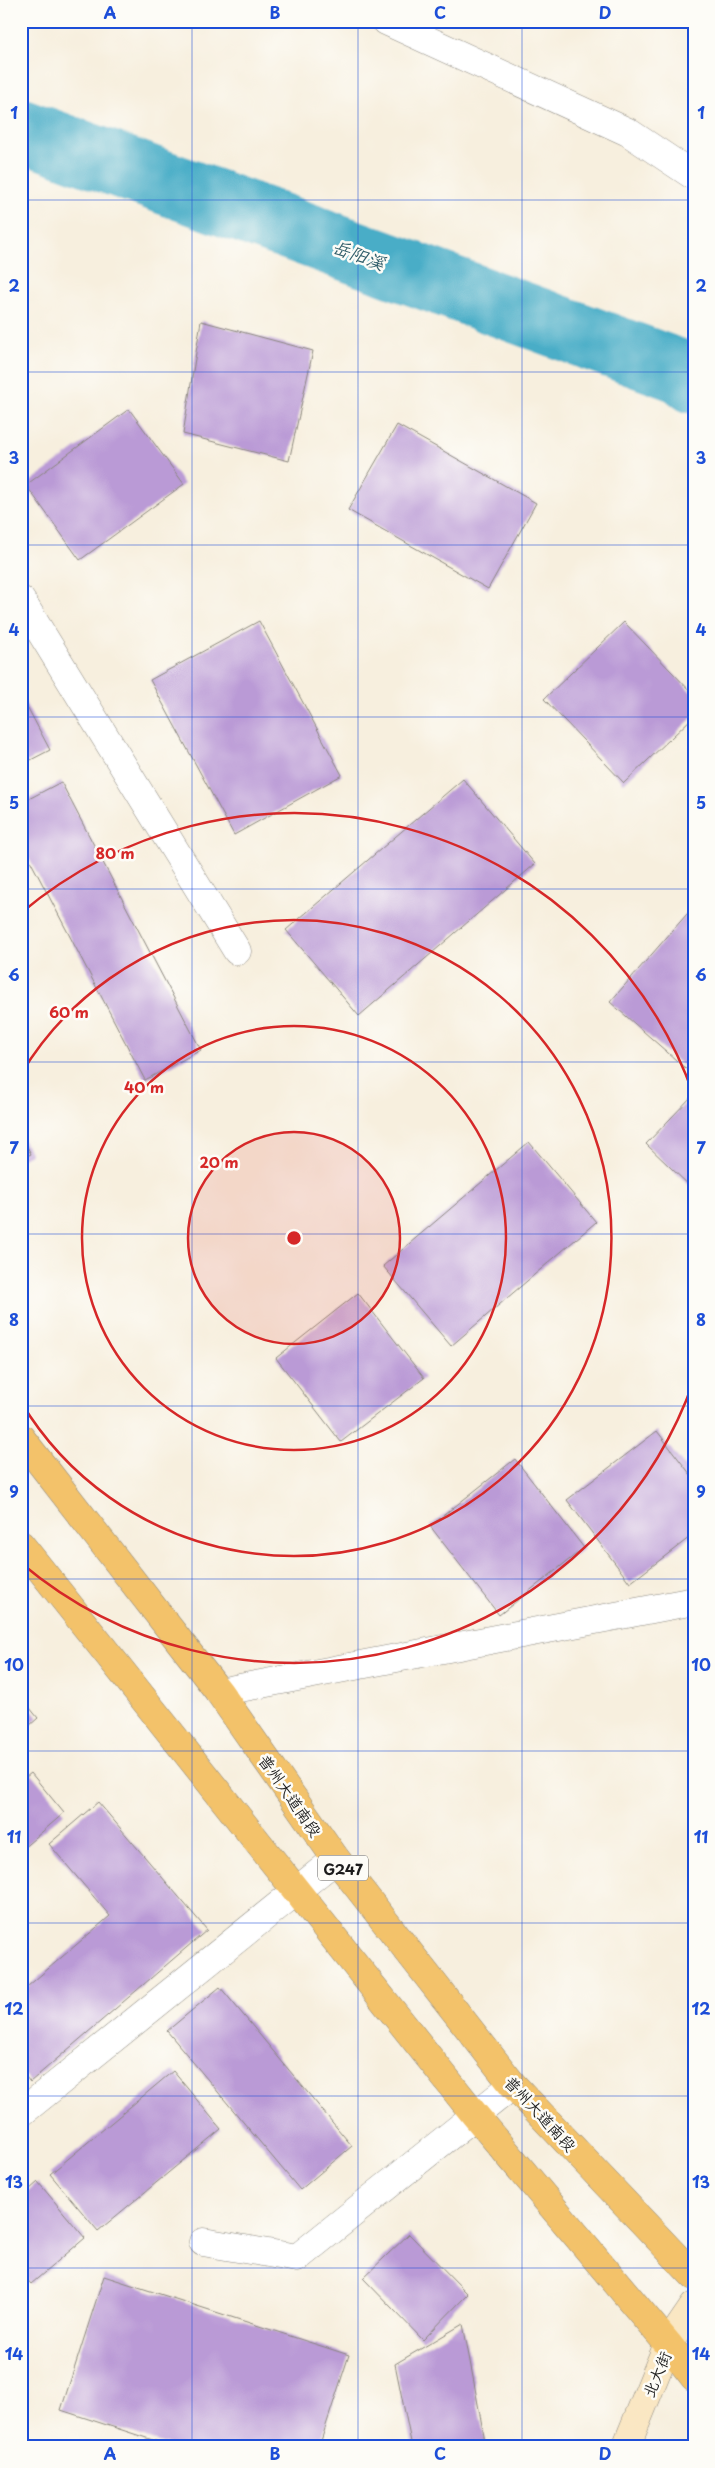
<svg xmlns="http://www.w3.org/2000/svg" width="715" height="2468" viewBox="0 0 715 2468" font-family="'Playpen Sans','LXGW WenKai TC',sans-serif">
<rect width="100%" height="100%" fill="#fdfcf7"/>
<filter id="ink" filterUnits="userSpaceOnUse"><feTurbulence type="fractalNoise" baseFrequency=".02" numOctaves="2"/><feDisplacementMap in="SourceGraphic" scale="10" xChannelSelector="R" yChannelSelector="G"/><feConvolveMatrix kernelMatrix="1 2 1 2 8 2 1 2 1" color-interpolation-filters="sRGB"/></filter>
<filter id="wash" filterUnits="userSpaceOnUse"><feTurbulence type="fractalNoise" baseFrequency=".0096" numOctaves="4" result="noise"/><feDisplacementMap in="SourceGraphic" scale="20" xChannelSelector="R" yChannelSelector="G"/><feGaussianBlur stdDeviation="1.12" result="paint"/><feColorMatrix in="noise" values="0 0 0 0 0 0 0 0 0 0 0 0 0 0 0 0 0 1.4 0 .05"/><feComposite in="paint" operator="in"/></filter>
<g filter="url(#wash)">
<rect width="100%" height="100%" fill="#f7efde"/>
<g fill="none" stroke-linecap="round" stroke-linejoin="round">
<!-- river -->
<path stroke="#48adc7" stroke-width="64" d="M21,130l661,242 12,10"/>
</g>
<g id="blocks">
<!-- building -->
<path fill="#ba9ad6" d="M201,321l112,30 -24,110 -106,-27z
M129,409l55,75 -104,76 -54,-75z
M397,425l139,78 -48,86 -140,-79z
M259,621l83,154 -108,60 -84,-155z
M624,622l70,73v21l-70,67 -80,-84z
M21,695l29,55 -29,15z
M463,779l72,85 -176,152 -73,-86z
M61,782l140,268 -56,30 -124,-237v-40z
M694,906v166l-2,2 -82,-72z
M694,1094v96l-48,-46z
M21,1135l10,19 -10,5z
M529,1142l67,80 -145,124 -68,-80z
M358,1293l66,85 -83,64 -65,-84z
M657,1431l37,48v55l-64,49 -63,-83z
M515,1459l69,89 -85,67 -69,-89z
M21,1697l17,21 -17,15z
M31,1773l33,40 -43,37v-69z
M98,1802l109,128 -177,152 -9,-11v-79l89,-76 -61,-72z
M220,1987l132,159 -52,44 -133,-159z
M173,2071l48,58 -123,102 -48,-57z
M38,2182l47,56 -54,46 -10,-11v-76z
M409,2234l59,60 -45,46 -60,-62z
M104,2276l245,79 -30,92h-145l-113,-37z
M463,2324l23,123h-74l-17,-83z"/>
</g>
</g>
<g filter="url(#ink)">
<use href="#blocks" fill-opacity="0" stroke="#8a867d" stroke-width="1"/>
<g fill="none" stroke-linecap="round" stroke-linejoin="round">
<!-- street casing -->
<g stroke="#8a867d" stroke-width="29">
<path id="street" d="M386,21l242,111 66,44
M21,600l216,351
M219,1692l475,-91
M21,2113l315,-254
M203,2242l94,16 216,-173"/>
</g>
<!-- secondary casing -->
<g stroke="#8a867d" stroke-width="29">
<path id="secondary" d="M626,2447l42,-103 26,-38"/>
</g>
<!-- highway casing -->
<g stroke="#8a867d" stroke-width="29">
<path id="highway" d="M21,1438l198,254 117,167 177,226 181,191
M21,1545l454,570 193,229 26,33"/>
</g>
<!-- street -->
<use href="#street" stroke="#fff" stroke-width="28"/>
<!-- secondary -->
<use href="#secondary" stroke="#fae7c3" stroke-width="28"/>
<!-- highway -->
<use href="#highway" stroke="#f3c26a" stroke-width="28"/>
</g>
</g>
<!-- grid -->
<path fill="none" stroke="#1d4ed8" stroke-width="1" stroke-opacity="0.55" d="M192,21v2426M358,21v2426M522,21v2426M21,200h673M21,372h673M21,545h673M21,717h673M21,889h673M21,1062h673M21,1234h673M21,1406h673M21,1579h673M21,1751h673M21,1923h673M21,2096h673M21,2268h673"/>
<!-- distance rings -->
<circle cx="294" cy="1238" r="106" fill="#d62828" fill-opacity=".12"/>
<g fill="none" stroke="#d62828" stroke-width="2.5">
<circle cx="294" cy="1238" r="106"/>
<circle cx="294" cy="1238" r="212"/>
<path d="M21 1074A318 318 0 1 1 21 1402"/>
<path d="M694 1380A424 424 0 0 1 21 1563M21 913A424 424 0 0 1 694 1096"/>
</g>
<g text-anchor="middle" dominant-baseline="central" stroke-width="5" stroke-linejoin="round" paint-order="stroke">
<!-- shield labels -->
<rect fill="#fdfcf7" stroke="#605f5e" stroke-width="1" x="318" y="1855.5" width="50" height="25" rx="4"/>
<g font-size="15" font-weight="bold" fill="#1c1c1c">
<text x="343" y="1868">G247</text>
</g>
<!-- street labels -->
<g font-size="16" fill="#1c1c1c" stroke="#fdfcf7">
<text transform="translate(291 1795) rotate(55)">普州大道南段</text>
<text transform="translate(541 2113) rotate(47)">普州大道南段</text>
<text transform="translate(656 2374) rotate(-67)">北大街</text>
</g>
<!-- water labels -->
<g font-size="18" font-style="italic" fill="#305d69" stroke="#fdfcf7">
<text transform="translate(359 254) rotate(20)">岳阳溪</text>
</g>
</g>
<circle cx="294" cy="1238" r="8" fill="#d62828" stroke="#fdfcf7" stroke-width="2.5"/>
<g font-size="15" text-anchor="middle" font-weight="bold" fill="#d62828" stroke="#fdfcf7" stroke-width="5" stroke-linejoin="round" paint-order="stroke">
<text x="115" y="859">80 m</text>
<text x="69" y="1018">60 m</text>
<text x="144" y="1093">40 m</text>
<text x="219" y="1168">20 m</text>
</g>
<!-- margin -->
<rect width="715" height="2468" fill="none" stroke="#fdfcf7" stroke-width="55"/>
<rect x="28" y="28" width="660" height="2412" fill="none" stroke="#1d4ed8" stroke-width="2"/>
<g font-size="16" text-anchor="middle" font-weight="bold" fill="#1d4ed8">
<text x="110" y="19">A</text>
<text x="275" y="19">B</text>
<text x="440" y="19">C</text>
<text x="605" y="19">D</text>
<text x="14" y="119">1</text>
<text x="701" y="119">1</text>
<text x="14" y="292">2</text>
<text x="701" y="292">2</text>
<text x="14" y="464">3</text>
<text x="701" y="464">3</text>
<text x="14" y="636">4</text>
<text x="701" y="636">4</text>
<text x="14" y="809">5</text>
<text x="701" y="809">5</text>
<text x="14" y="981">6</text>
<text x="701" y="981">6</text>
<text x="14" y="1154">7</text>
<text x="701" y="1154">7</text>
<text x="14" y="1326">8</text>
<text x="701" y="1326">8</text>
<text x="14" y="1498">9</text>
<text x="701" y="1498">9</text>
<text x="14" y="1671">10</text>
<text x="701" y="1671">10</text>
<text x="14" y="1843">11</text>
<text x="701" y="1843">11</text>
<text x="14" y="2015">12</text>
<text x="701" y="2015">12</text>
<text x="14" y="2188">13</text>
<text x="701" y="2188">13</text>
<text x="14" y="2360">14</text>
<text x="701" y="2360">14</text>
<text x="110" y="2460">A</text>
<text x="275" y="2460">B</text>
<text x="440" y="2460">C</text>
<text x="605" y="2460">D</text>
</g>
</svg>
